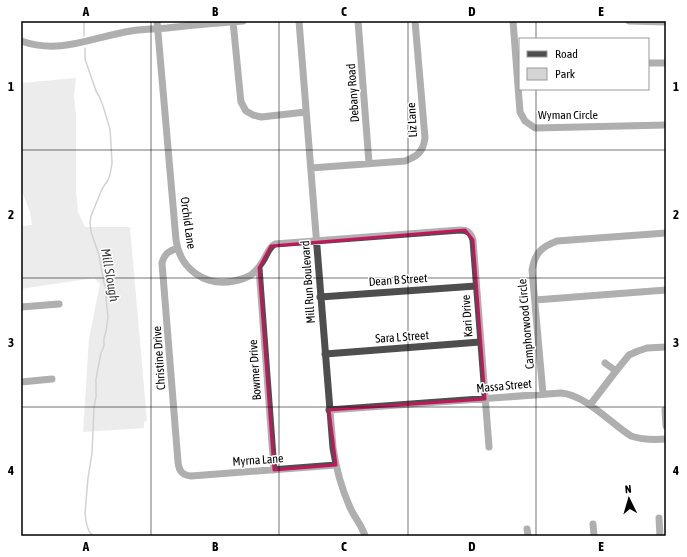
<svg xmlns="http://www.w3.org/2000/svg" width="687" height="557" viewBox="0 0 687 557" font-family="'Asap Condensed',sans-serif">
<rect width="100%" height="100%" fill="#fff"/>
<!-- green -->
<path fill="#d5d5d5" d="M76,78l-2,19 2,19v75l2,21 7,15h45l17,194 -3,1v6l-61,4 6,-94 11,-54 -6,-6 -73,11v-63l11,-1 -2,-13 -9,-23v-106z"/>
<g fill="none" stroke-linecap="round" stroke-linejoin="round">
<!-- stream -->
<path stroke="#9c9c9c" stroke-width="1.5" d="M84,36v-15
M85,48v11l11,32 3,5 4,10 7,23 1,15 1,19 -2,12 -2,5 -6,9 -11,27 -1,6 1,10 8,23 5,28 3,8 -1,7 2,19 -2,14 -2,7v8l-3,7 -5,26v18l-2,10 -2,46 -4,25 -3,36 2,12 2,5 4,5"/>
<!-- minor -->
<path stroke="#4e4e4e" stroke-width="7" d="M157,21l19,219c4,29 29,47 58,41 6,-1 12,-3 17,-6 5,-4 9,-9 12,-14 4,-6 5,-13 12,-17l185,-14c8,0 11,3 13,10l16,207
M233,21l7,72 1,9 5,9 7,4 8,2 45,-5
M299,21l34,427c3,19 8,39 16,57 4,11 13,20 16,31
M358,21l11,142
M513,21l7,91 5,9 10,7 131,-3
M629,21l37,1
M21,41c40,14 71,-4 110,-10 12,-2 24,-2 36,-3 26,-3 51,-5 76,-7
M648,63h18
M311,168l94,-7c13,-5 18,-9 20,-23l-10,-117
M177,248c-9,4 -12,5 -15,15l16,199c1,9 4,13 13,14l145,-11
M259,268l15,202
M320,297l156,-11
M535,300l131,-10
M21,307l38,-3
M325,354l155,-12
M605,363l11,8
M21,382l31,-3
M543,394l-11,-124c3,-17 9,-23 25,-29l109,-8
M590,405l26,-34 13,-16 9,-4 9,-3 19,-1
M329,410l232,-17c25,2 49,30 70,43 12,4 23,4 35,3
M665,410l1,16
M659,518l1,18
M593,524l1,12
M527,529l1,7"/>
</g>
<!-- marked area -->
<path d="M0 0H687V557H0ZM465,230l8,10 12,159 -156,11 7,55 -62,5 -15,-202 12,-22z" fill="#fff" fill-opacity=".55" fill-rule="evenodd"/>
<path fill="none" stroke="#c2185b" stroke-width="3" stroke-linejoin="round" d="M465,230l8,10 12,159 -156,11 7,55 -62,5 -15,-202 12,-22z"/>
<!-- grid -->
<path fill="none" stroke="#000" stroke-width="1" stroke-opacity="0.55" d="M151,21v515M279,21v515M408,21v515M536,21v18M536,89v447M21,150h645M21,278h645M21,407h645"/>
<g text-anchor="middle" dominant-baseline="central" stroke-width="3" stroke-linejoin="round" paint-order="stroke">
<!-- street labels -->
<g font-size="12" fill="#000" stroke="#fff">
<text transform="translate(353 93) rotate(-94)">Debany Road</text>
<text x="568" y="115">Wyman Circle</text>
<text transform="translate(412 120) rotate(-93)">Liz Lane</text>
<text transform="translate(188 223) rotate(82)">Orchid Lane</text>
<text transform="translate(398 280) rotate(-4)">Dean B Street</text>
<text transform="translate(308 282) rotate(-94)">Mill Run Boulevard</text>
<text transform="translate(467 316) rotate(-94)">Kari Drive</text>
<text transform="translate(526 324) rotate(-95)">Camphorwood Circle</text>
<text transform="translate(402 337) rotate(-4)">Sara L Street</text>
<text transform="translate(159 358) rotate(-94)">Christine Drive</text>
<text transform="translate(255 370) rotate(-94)">Bowmer Drive</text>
<text transform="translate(504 386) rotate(-5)">Massa Street</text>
<text transform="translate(258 460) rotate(-4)">Myrna Lane</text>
</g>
<!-- water labels -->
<g font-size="13" font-style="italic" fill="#3d3d3d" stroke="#fff">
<text transform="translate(110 275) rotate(80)">Mill Slough</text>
</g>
</g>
<!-- border -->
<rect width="687" height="557" fill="none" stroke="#ffffff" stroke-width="44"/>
<!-- legend -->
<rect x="519" y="38" width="130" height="52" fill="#ffffff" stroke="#999999"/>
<rect x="527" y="51" width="20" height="6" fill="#4e4e4e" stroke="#999999"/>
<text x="555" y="58" font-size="12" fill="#000000">Road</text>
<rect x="527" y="68" width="20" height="12" fill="#d5d5d5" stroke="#999999"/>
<text x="555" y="78" font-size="12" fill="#000000">Park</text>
<!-- north arrow -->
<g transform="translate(629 499) rotate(355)" stroke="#ffffff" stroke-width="3" paint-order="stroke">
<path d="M0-3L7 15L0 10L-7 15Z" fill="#000000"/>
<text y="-6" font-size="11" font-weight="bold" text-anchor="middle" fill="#000000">N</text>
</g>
<rect x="22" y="22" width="643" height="513" fill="none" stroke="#000" stroke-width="1.5"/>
<g font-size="13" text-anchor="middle" font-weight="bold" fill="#000">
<text x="86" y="16">A</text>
<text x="215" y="16">B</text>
<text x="344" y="16">C</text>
<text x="472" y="16">D</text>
<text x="601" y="16">E</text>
<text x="11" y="91">1</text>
<text x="676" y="91">1</text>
<text x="11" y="219">2</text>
<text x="676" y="219">2</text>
<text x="11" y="347">3</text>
<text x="676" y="347">3</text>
<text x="11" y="475">4</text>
<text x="676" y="475">4</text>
<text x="86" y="551">A</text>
<text x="215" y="551">B</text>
<text x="344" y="551">C</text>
<text x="472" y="551">D</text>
<text x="601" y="551">E</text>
</g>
</svg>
